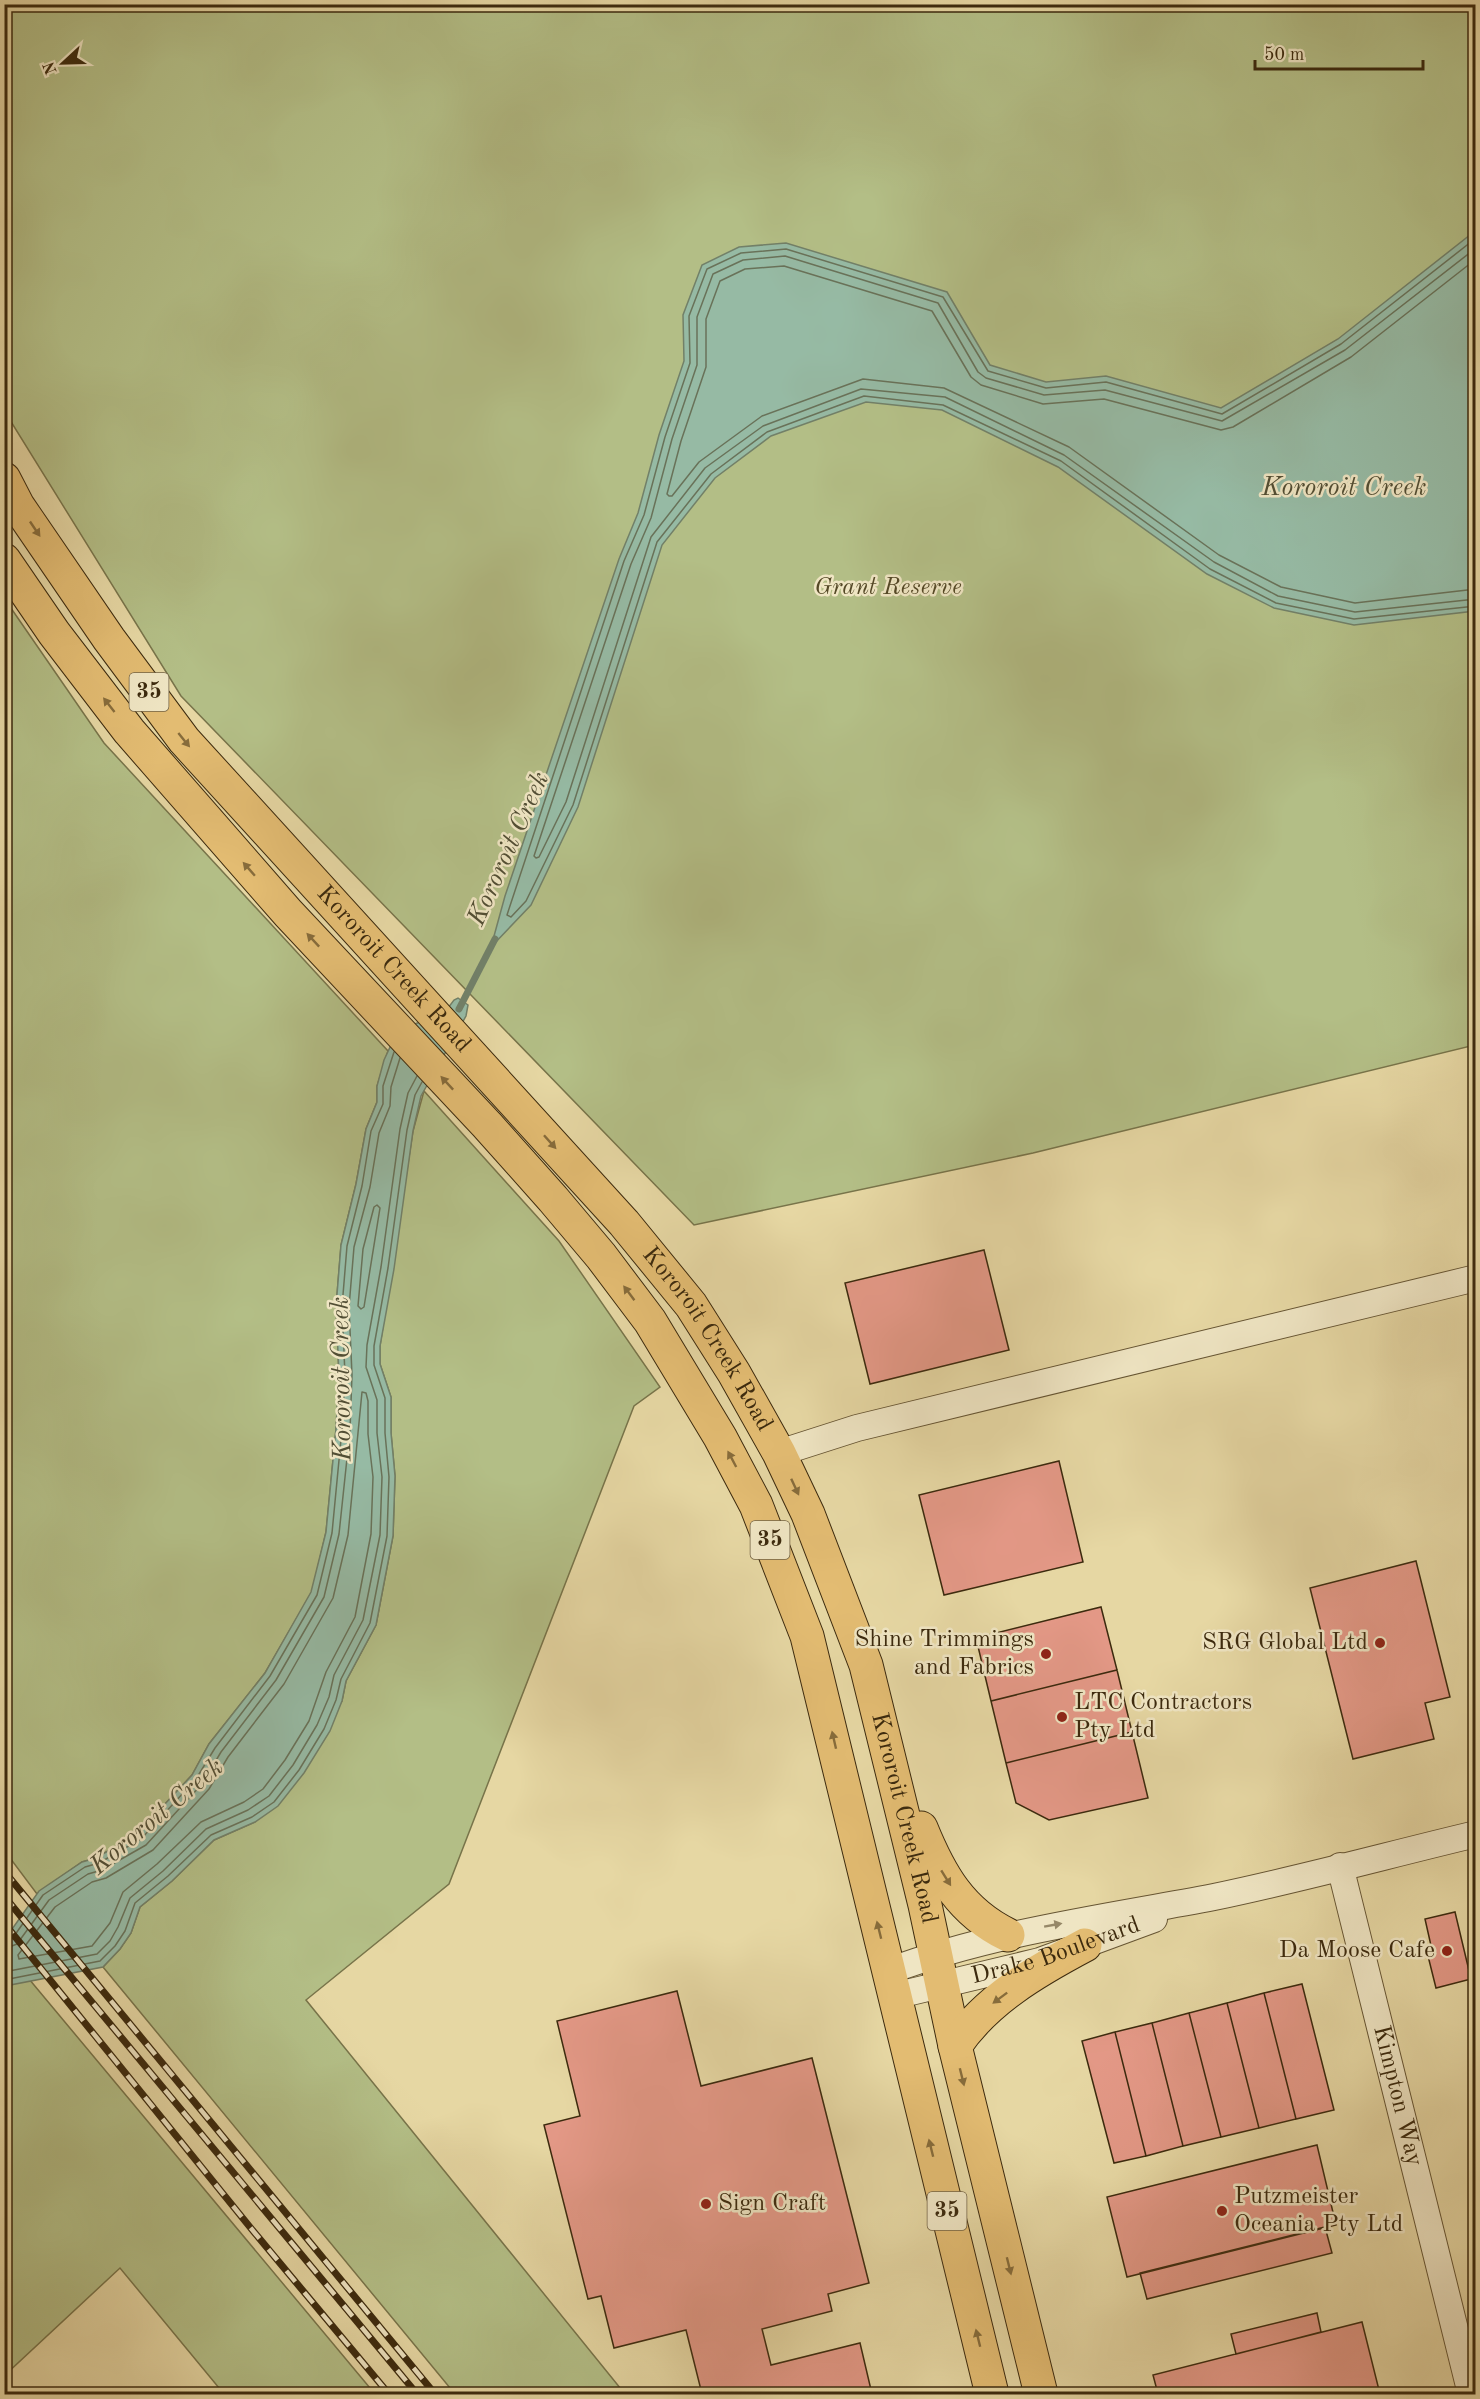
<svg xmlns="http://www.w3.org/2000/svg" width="1480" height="2399" viewBox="0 0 1480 2399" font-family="'Old Standard TT',serif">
<rect width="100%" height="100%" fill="#e6d7a3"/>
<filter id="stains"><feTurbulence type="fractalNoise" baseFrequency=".00333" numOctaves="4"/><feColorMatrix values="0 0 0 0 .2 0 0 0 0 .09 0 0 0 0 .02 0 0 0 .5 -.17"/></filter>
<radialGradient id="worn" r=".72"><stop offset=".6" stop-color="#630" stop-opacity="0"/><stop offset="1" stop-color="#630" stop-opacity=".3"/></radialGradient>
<!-- green -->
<path fill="#b3be86" stroke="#78744a" stroke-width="1.5" d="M5,5h1470v1040l-442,108 -339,72 -513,-529 -176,-284z
M4,598l100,145 284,308 -11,35v16l-11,27 -10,55 -15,61 -5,62 3,68 -3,54 -10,103 -14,60 -47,81 -56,71 -17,31 -55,59 -41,24 -14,4 -45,32 -33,-44z
M424,1091l135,150 101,146 -26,19 -185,478 -143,116 319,394h-170l-352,-427 17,-18 11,-16 9,-26 32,-26 42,-41 41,-18 87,-121 4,-20 30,-56 17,-89 2,-60 -4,-43v-36l-11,-33v-18l33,-215z
M4,1949l371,445h-151l-104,-126 -115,107z"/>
<!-- water -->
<path fill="#96baa4" stroke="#728068" stroke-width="1.5" d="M1475,231v380l-121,14 -80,-17 -67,-34 -149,-107 -116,-57 -76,-8 -95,34 -56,42 -53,67 -84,262 -47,98 -40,42 14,-51 114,-337 19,-46 21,-78 25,-74 -1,-46 19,-50 37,-18 47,-4 161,49 43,73 56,17 60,-6 115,32 117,-69z
M458,998l10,7 -2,11 -45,80 -8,35 -19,138 -14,77v18l11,33v36l4,43 -2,60 -17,89 -30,56 -4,20 -12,30 -26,42 -26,33 -23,16 -41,18 -42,41 -32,26 -9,26 -11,16 -17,18 -98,19v-47l34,-48 43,-29 14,-4 41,-24 55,-59 17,-31 56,-71 46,-81 15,-60 10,-103 3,-54 -3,-68 5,-62 15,-61 10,-55 11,-27v-16l7,-26 8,-17 23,-19 30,-12 9,-12z"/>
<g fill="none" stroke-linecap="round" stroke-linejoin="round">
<!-- shore -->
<path stroke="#697259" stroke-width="1.5" d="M1476,238l-135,106 -119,70 -116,-32 -60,6 -58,-17 -45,-74 -157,-48 -45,4 -34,16 -18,47 1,47 -25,74 -21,78 -20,46 -117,354 4,2 15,-16 47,-96 84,-263 54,-68 56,-42 97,-36 79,9 118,56 149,108 66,34 78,16 122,-13
M1476,248l-131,102 -123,71 -117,-31 -61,5 -58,-17 -8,-6 -40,-69 -153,-47 -42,4 -30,14 -16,43v48l-25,74 -21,79 -20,46 -97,292 2,2 3,-1 27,-55 85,-265 54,-69 58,-42 98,-37 84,8 119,58 150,107 64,34 77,16 121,-13
M1476,259l-125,98 -118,70 -12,3 -117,-31 -61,5 -62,-19 -10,-8 -39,-66 -148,-45 -39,3 -25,12 -14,38v48l-25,74 -14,53 2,2h3l27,-34 63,-46 101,-37 81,9 125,59 150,108 62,32 74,16 121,-14
M377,1205l3,3 -16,99 -3,2 -3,-3 5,-57 11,-42z
M362,1392l4,1 2,8v33l5,43 -2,57 -16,83 -29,55 -17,49 -24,39 -22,29 -19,13 -43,20 -44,42 -34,28 -13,31 -18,23 -73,13 -1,-4 37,-48 37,-25 14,-4 47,-28 56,-61 19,-32 56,-73 49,-86 15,-63z
M4,1941l8,-2 31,-44 42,-28 14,-4 42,-24 55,-60 19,-31 55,-72 47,-81 15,-62 10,-104 3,-54 -3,-68 5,-61 15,-60 9,-55 12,-27v-18l11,-34
M4,1949l13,-5 32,-44 39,-26 14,-4 44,-25 56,-61 19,-32 55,-72 48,-83 15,-63 11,-104 2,-55 -3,-68 5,-60 16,-60 9,-54 11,-27 1,-19 9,-29
M4,1972l93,-18 13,-13 8,-14 12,-29 33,-27 43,-42 42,-19 21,-14 24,-31 24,-40 12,-28 5,-22 29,-55 17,-85 2,-58 -5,-44v-33l-11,-33 1,-22 14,-78 19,-138 8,-36 9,-17
M4,1980l96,-19 15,-15 10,-15 10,-28 33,-27 43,-41 41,-18 22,-15 25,-32 25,-41 12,-29 5,-21 29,-56 17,-87 2,-59 -4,-44v-35l-11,-33v-19l14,-78 19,-138 8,-35 7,-13"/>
<!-- stream -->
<path stroke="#728068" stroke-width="7" d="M459,1009l36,-70"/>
</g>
<!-- building -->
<path fill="#e39886" stroke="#3c2a0e" stroke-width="1.5" d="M984,1250l25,100 -139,34 -25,-101z
M1059,1461l24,101 -139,33 -25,-100z
M1416,1561l34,136 -25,6 9,36 -81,20 -43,-171z
M1101,1607l16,63 -126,31 -15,-63z
M1117,1670l15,62 -126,31 -15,-62z
M1132,1732l16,66 -99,22 -33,-17 -10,-40z
M1455,1912l16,67 -35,9 -9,-36 5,-2 -7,-31z
M1476,1965v31l-8,-30z
M1302,1984l32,126 -38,9 -32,-126z
M677,1991l24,95 111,-28 57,225 -41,11 4,17 -70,18 9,36 89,-22 12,51h-170l-16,-64 -72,18 -13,-52 -13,3 -44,-174 36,-9 -23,-95z
M1264,1993l32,126 -37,9 -32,-125z
M1227,2003l32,125 -38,9 -32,-124z
M1189,2013l32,124 -38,9 -31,-123z
M1152,2023l31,123 -37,10 -31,-124z
M1115,2032l31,124 -32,7 -32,-122z
M1317,2145l19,80 -209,52 -20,-80z
M1325,2227l7,26 -185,46 -7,-26z
M1317,2313l4,19 -85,22 -5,-20z
M1362,2322l18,72h-222l-5,-19z"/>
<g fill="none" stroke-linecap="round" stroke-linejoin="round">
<!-- minor casing -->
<g stroke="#653" stroke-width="28">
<g id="minor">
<path d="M779,1453l78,-25 619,-150"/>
<path id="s1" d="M1340,1866l131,528"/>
<path d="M889,1971c105,-39 215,-53 325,-74 87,-18 174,-42 262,-63"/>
<path id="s2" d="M894,1996l146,-35 114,-42"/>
</g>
</g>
<!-- primary casing -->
<g stroke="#3c2a0e" stroke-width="35">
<g id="primary">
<path id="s3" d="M4,479l14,27 91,133 75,101 440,483 67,82 43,68 45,80 29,61 58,151 59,240 30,141 86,348"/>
<path d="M4,560l50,73 75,98 159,182 199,212 66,74 48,57 49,65 70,116 36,68 51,131 185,758"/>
<path d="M921,1828c19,47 40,84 87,107"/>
<path d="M955,2046c31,-46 81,-75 130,-101"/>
</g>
</g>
<!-- minor -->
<use href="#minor" stroke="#efe5c3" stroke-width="26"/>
<!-- primary -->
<use href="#primary" stroke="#e3bc72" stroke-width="33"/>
<!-- rail casing -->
<g stroke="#3c2a0e" stroke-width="7">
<path id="rail" d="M4,1871l431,523
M4,1896l413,498
M4,1923l250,309 135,162"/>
</g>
<!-- rail -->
<use href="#rail" stroke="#efe5c3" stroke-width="4.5" stroke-dasharray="14" stroke-linecap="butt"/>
</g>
<!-- one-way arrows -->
<defs><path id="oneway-solid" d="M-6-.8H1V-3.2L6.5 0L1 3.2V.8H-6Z" transform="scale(1.5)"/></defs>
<g fill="#876c3b">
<use href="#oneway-solid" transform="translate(35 529) rotate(56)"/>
<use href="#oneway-solid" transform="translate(109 705) rotate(-128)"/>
<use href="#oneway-solid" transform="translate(184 740) rotate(51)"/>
<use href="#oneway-solid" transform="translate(249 869) rotate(-131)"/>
<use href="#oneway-solid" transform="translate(313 940) rotate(-133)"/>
<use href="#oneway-solid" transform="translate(447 1083) rotate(-133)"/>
<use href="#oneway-solid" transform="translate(550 1142) rotate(48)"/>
<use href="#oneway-solid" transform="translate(629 1293) rotate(-127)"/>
<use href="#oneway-solid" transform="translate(732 1459) rotate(-118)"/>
<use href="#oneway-solid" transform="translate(795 1487) rotate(65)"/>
<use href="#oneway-solid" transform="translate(834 1740) rotate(-103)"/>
<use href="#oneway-solid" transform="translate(946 1878) rotate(58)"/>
<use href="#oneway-solid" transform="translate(879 1930) rotate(-104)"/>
<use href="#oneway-solid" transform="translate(1000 1998) rotate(143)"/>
<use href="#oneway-solid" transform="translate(962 2077) rotate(76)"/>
<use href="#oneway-solid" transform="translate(931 2148) rotate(-104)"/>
<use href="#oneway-solid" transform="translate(1009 2266) rotate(76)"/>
<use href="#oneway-solid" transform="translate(978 2338) rotate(-104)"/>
</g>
<use fill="#968868" href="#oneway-solid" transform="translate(1053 1925) rotate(-10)"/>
<!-- markers -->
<g fill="#8f2418" stroke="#efe5c3" stroke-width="2">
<circle cx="1380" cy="1643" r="6"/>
<circle cx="1046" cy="1654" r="6"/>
<circle cx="1062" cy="1717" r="6"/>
<circle cx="1447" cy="1951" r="6"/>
<circle cx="706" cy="2204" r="6"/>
<circle cx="1222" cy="2211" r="6"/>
</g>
<g text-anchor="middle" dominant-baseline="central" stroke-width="5" stroke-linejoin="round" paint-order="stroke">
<!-- shield labels -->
<g fill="#efe5c3" stroke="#726244" stroke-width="1.5">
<rect x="129.5" y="673" width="39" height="38" rx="4.5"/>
<rect x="750.5" y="1521" width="39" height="38" rx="4.5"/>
<rect x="927.5" y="2192" width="39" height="38" rx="4.5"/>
</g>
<g font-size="22" font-weight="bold" fill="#3c2a0e">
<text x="149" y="692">35</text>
<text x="770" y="1540">35</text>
<text x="947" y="2211">35</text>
</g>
<!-- park labels -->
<g font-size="24" font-style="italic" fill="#544826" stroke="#efe5c3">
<text x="888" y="588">Grant Reserve</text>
</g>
<!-- street labels -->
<g font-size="24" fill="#3c2a0e" stroke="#efe5c3">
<text stroke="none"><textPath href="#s3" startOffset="628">Kororoit Creek Road</textPath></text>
<text stroke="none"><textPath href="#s3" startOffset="1114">Kororoit Creek Road</textPath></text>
<text stroke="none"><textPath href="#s3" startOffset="1636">Kororoit Creek Road</textPath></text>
<text stroke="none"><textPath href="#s2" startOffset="168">Drake Boulevard</textPath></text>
<text stroke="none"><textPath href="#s1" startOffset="237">Kimpton Way</textPath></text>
</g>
<!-- poi labels -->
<g font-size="24" fill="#3c2a0e" stroke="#efe5c3" text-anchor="end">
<text x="1034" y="1640">Shine Trimmings<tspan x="1034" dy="28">and Fabrics</tspan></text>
<text x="1368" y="1643">SRG Global Ltd</text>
<text x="1074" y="1703" text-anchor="start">LTC Contractors<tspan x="1074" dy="28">Pty Ltd</tspan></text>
<text x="1435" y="1951">Da Moose Cafe</text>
<text x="1234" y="2197" text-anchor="start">Putzmeister<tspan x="1234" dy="28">Oceania Pty Ltd</tspan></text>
<text x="718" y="2204" text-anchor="start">Sign Craft</text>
</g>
<!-- water labels -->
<g font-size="26" font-style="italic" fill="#524e34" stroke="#efe5c3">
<text x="1344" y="488">Kororoit Creek</text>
<text transform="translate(509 849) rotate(-66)">Kororoit Creek</text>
<text transform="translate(342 1379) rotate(-91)">Kororoit Creek</text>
<text transform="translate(157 1817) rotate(-40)">Kororoit Creek</text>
</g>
</g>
<!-- margin -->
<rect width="1480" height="2399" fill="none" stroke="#e6d7a3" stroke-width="24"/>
<rect x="6" y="6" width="1468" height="2387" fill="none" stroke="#3c2a0e" stroke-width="3"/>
<rect x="12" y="12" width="1456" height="2375" fill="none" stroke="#3c2a0e" stroke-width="1.5"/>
<!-- north arrow -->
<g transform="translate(63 63) rotate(248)" stroke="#efe5c3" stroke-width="4.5" paint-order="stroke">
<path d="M0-4.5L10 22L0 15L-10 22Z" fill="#3c2a0e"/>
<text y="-9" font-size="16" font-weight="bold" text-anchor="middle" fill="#3c2a0e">N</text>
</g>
<!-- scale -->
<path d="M1255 60v9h168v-9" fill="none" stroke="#3c2a0e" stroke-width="3"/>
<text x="1264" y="60" font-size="18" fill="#3c2a0e" stroke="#efe5c3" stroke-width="4.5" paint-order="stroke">50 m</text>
<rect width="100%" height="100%" filter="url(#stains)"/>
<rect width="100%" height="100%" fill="url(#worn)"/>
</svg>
